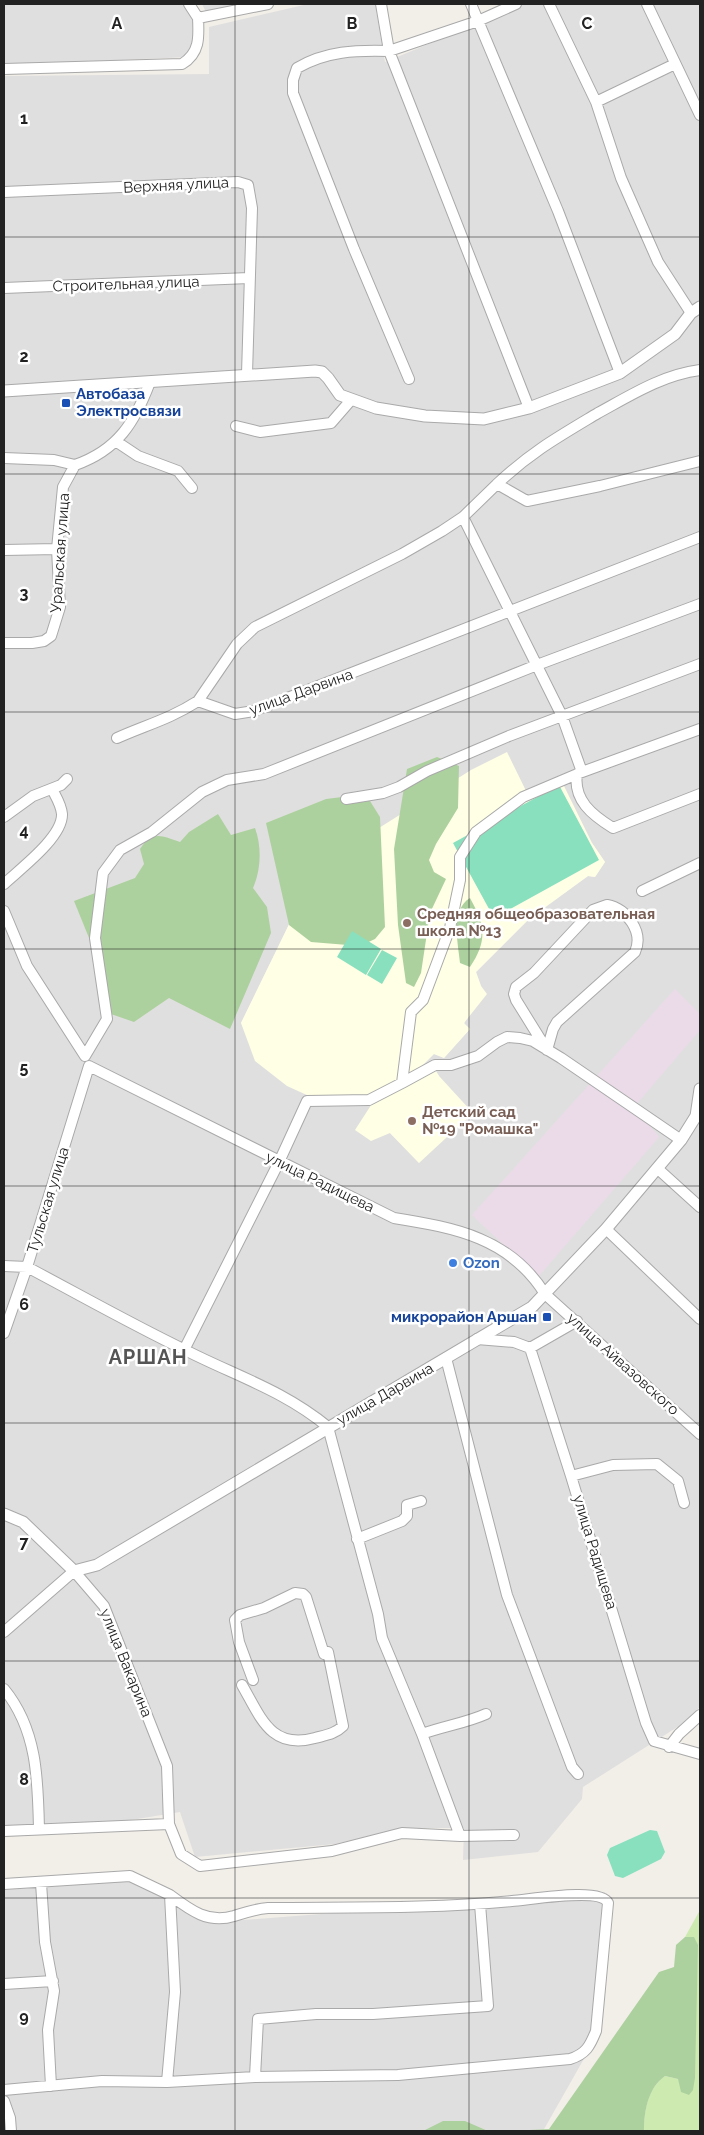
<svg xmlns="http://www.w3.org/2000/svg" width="704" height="2135" viewBox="0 0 704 2135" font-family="Raleway,sans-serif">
<rect width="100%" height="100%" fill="#f2efe9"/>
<!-- residential -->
<path fill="#e0dfdf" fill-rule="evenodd" d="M4,4h184l8,17 -7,36 -185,8z
M202,4h53l-47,12z
M308,4h67l10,58 140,-58h175v1703l-21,19 -96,61 -1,12 -44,53 -75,8 1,-32h-61l-68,16 -140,13 -15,-45 -135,22 -41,3v-1761l205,-2v-47zM592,843l13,19 -10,15 -7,-1 -59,43 -53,53 5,14 -17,38 6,5 -26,29 -10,-4 -193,-31 76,-156zM434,1068l5,8 -20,87 -30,-31z
M130,1881l87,41 388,-30 -7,142 -55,97h-539v-241z"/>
<!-- industrial -->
<path fill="#ebdbe8" d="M675,989l25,25v16l-66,77 25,30 -121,140 -66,-62z"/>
<!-- education -->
<path fill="#ffffe5" d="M507,752l23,47 33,-15 29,59 13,19 -10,15 -7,-1 -59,43 -53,53 5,14 6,8 -23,29 6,6 -26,29 -10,-4 -13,13 -46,26 -29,6 -37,-3 -22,-10 -32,-25 -14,-38 76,-156 154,-97z
M434,1068l5,8 34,37 -54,50 -29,-30 -19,8 -16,-11 20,-31z"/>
<!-- grass -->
<path fill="#cdebb0" d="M700,1910v221h-56c0,-21 4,-43 21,-55l13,3 3,5 13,-147h-9z"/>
<!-- forest -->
<path fill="#add19e" d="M437,757l22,9 -1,42 -22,36 -7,16 5,12 12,7 -16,34 -9,60 -7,14 -8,-4 -8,-58 -4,-76 13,-80z
M358,795l12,6 10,16 5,110 -10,12 -15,7 -49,-4 -22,-17 -23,-102 60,-24z
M218,814l13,21 24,-7c7,19 6,42 -2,60l14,19 4,26 -41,96 -61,-31 -35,24 -26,-9 -8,-48 -26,-64 61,-23 9,-14 -4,-15c13,-19 21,-13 40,-7l9,-10z
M470,898c15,27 18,42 0,69l-10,-4c-2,-20 -10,-53 10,-65z
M685,1937h9l4,8 -3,133 -2,12 -4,5 -8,-3 -3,-13 -13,-3c-17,12 -21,35 -21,55h-134l39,-2 110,-157 15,-5 2,-22z
M443,2121h22l23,10h-65z"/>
<!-- pitch -->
<path fill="#88e0be" d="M559,785l40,75 -105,58 -41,-75z
M352,931l29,18 -15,26 -29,-18z
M382,950l15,8 -15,26 -15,-9z
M650,1830l7,1 8,21 -4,7 -38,19 -8,-2 -8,-21 3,-7z"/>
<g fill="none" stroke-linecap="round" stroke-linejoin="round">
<!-- minor casing -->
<g stroke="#a9a9a9" stroke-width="12">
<path id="minor" d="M189,4l9,14 70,-14
M381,4l8,47c-33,-1 -63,0 -92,17l-4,12v13l61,156 55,130
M471,4l87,207 62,162
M516,4l-38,17 -89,30 140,357
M549,4l47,98 25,76 37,84 33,51
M647,4l53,111
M4,69l178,-5c18,-11 17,-27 16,-46
M596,102l79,-38
M4,192l234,-10 10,3 4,23 -5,166
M4,288l245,-10
M236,426l24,6 71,-9 20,-23
M117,442l21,14 40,15 14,17
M4,458l50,2 21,5 -12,22 -6,62 3,58 -9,29 -7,5 -12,2h-28
M700,461l-100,25 -73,15 -30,-17 -34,33 -21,14 -40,23 -147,73 -18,17 -39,57 37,13 19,-3 446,-174
M75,465c43,-15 60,-43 75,-83
M497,484c34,-32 61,-47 101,-71 33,-18 64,-38 102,-43
M463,517l99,199 20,56 -59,25 -47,35 -16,25v23l-10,48 -27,72 -12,12 -9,71 33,-18h16l27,-9 19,-14 10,-5 13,1 13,3 28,17 120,82
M4,550l53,-1
M117,738c29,-13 53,-19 81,-37
M582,772l118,-43
M577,774c-4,26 15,41 36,54l87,-34
M346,799l37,-6 16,-6 28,-16 82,-35 191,-72
M4,817l29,-21 28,-11 6,-6
M4,884c16,-15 59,-47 58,-70 -1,-10 -6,-17 -10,-25
M642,891l58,-28
M607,905c20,4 37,27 28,47l-78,70 -4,7 -6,21 -31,-50 -2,-6 2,-7 18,-14 59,-63z
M4,911l23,55 58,90 22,-37 -12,-81 8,-65 17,-23 32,-18 50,-40 25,-12 37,-6 273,-109 163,-61
M658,1169l42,38
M606,1229l94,90
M4,1266l23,1c53,28 104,57 158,83 51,26 98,40 143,77l50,187 4,24 40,96 38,102 -58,-3 -70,18 -132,15 -19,-12 -12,-30 -2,-58 -63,-160 -30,-35 -70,61
M4,1333l23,-66 62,-201 305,152c62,10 116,20 151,76l155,140
M477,1339l37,3 16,6 47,-27
M530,1348l41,128 75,247 8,18 46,13
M184,1350l95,-188 28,-61 62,-1 33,-17
M446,1358l61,237 65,172 6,7
M571,1476l42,-11 44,-1 21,17 6,22
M357,1539l45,-18 5,-5v-11l14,-4
M253,1680l-14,-38 -4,-22 5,-5 24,-7 31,-15 8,1 3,3 18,57
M242,1685c19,33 29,65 73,53 11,-3 20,-4 28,-12l-15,-74
M4,1689c33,40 34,90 35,140
M422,1734c22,-8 44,-11 64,-20
M669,1747l10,-13 21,-19
M4,1831l165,-7
M460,1836l54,-1
M41,1883l4,59 9,49 -6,39 3,56
M4,1884l126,-8 40,19 5,97 -8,90 -65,-1 -98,9
M4,1984l49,-3
M255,2077l3,-58 58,-5h57l115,-8 -8,-102
M167,2082l88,-5 143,-2 172,-16c16,-5 20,-13 26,-28l12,-128c-7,-16 -79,-3 -96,-2 -81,8 -163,6 -244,7 -13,1 -22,4 -34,8 -26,8 -44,-6 -64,-21
M4,2101l6,17 1,13"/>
</g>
<!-- tertiary casing -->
<g stroke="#a9a9a9" stroke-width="13">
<path id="tertiary" d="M4,391l311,-20 7,1 6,6 12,17 36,13 49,8 59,3 45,-11 91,-35 55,-39 16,-21 9,-6
M4,1514l19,8 51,49 23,-6 435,-258 74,-78 75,-89 15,-24 4,-27"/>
</g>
<!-- minor -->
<use href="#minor" stroke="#fff" stroke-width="10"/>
<!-- tertiary -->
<use href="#tertiary" stroke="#fff" stroke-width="11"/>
</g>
<!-- grid -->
<path fill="none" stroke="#222" stroke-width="1" stroke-opacity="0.55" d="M235,4v2127M469,4v2127M4,237h696M4,474h696M4,712h696M4,949h696M4,1186h696M4,1423h696M4,1661h696M4,1898h696"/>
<!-- markers -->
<g fill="#1a4fb4" stroke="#fff" stroke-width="2">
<rect x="61" y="398" width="10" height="10" rx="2.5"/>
<rect x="542" y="1312" width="10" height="10" rx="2.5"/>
</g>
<g fill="#8d6e63" stroke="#fff" stroke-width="2">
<circle cx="407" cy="923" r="5"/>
<circle cx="412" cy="1121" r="5"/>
</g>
<circle fill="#3f7fe0" stroke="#fff" stroke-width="2" cx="453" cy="1263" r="5"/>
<g text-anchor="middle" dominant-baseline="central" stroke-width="5" stroke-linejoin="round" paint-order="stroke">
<!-- street labels -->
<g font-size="15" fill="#222" stroke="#fff">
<text transform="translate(176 185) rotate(-3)">Верхняя улица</text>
<text transform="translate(126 284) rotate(-2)">Строительная улица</text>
<text transform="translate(60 553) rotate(-86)">Уральская улица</text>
<text transform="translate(301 692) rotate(-20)">улица Дарвина</text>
<text transform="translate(320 1182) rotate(26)">улица Радищева</text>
<text transform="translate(48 1200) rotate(-73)">Тульская улица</text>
<text transform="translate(623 1364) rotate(42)">улица Айвазовского</text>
<text transform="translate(385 1394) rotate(-30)">улица Дарвина</text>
<text transform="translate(595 1552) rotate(73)">улица Радищева</text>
<text transform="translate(126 1663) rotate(68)">улица Вакарина</text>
</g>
<!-- transit labels -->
<g font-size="15" font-weight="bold" fill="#164399" stroke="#fff" text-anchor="start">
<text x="76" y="394">Автобаза<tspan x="76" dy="17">Электросвязи</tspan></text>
<text x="537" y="1317" text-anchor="end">микрорайон Аршан</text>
</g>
<!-- education labels -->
<g font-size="15" font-weight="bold" fill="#785e54" stroke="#fff" text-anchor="start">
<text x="417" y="914">Средняя общеобразовательная<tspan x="417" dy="17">школа №13</tspan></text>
<text x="422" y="1112">Детский сад<tspan x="422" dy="17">№19 "Ромашка"</tspan></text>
</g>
<!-- shop labels -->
<g font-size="15" font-weight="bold" fill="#366cbe" stroke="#fff" text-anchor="start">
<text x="463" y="1263">Ozon</text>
</g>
<!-- district labels -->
<g font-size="20" font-weight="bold" letter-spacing="1" fill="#555" stroke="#fff">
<text x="148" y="1357">АРШАН</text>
</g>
</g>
<g font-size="16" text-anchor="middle" font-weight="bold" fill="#222" stroke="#fff" stroke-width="5" stroke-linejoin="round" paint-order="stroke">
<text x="117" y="29">A</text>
<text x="352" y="29">B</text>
<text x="587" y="29">C</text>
<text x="24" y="124">1</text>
<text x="24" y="362">2</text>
<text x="24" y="599">3</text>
<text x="24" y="836">4</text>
<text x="24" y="1073">5</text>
<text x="24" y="1310">6</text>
<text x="24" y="1548">7</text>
<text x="24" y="1785">8</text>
<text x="24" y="2022">9</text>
</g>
<!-- border -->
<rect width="704" height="2135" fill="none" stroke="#222222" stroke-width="10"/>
</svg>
